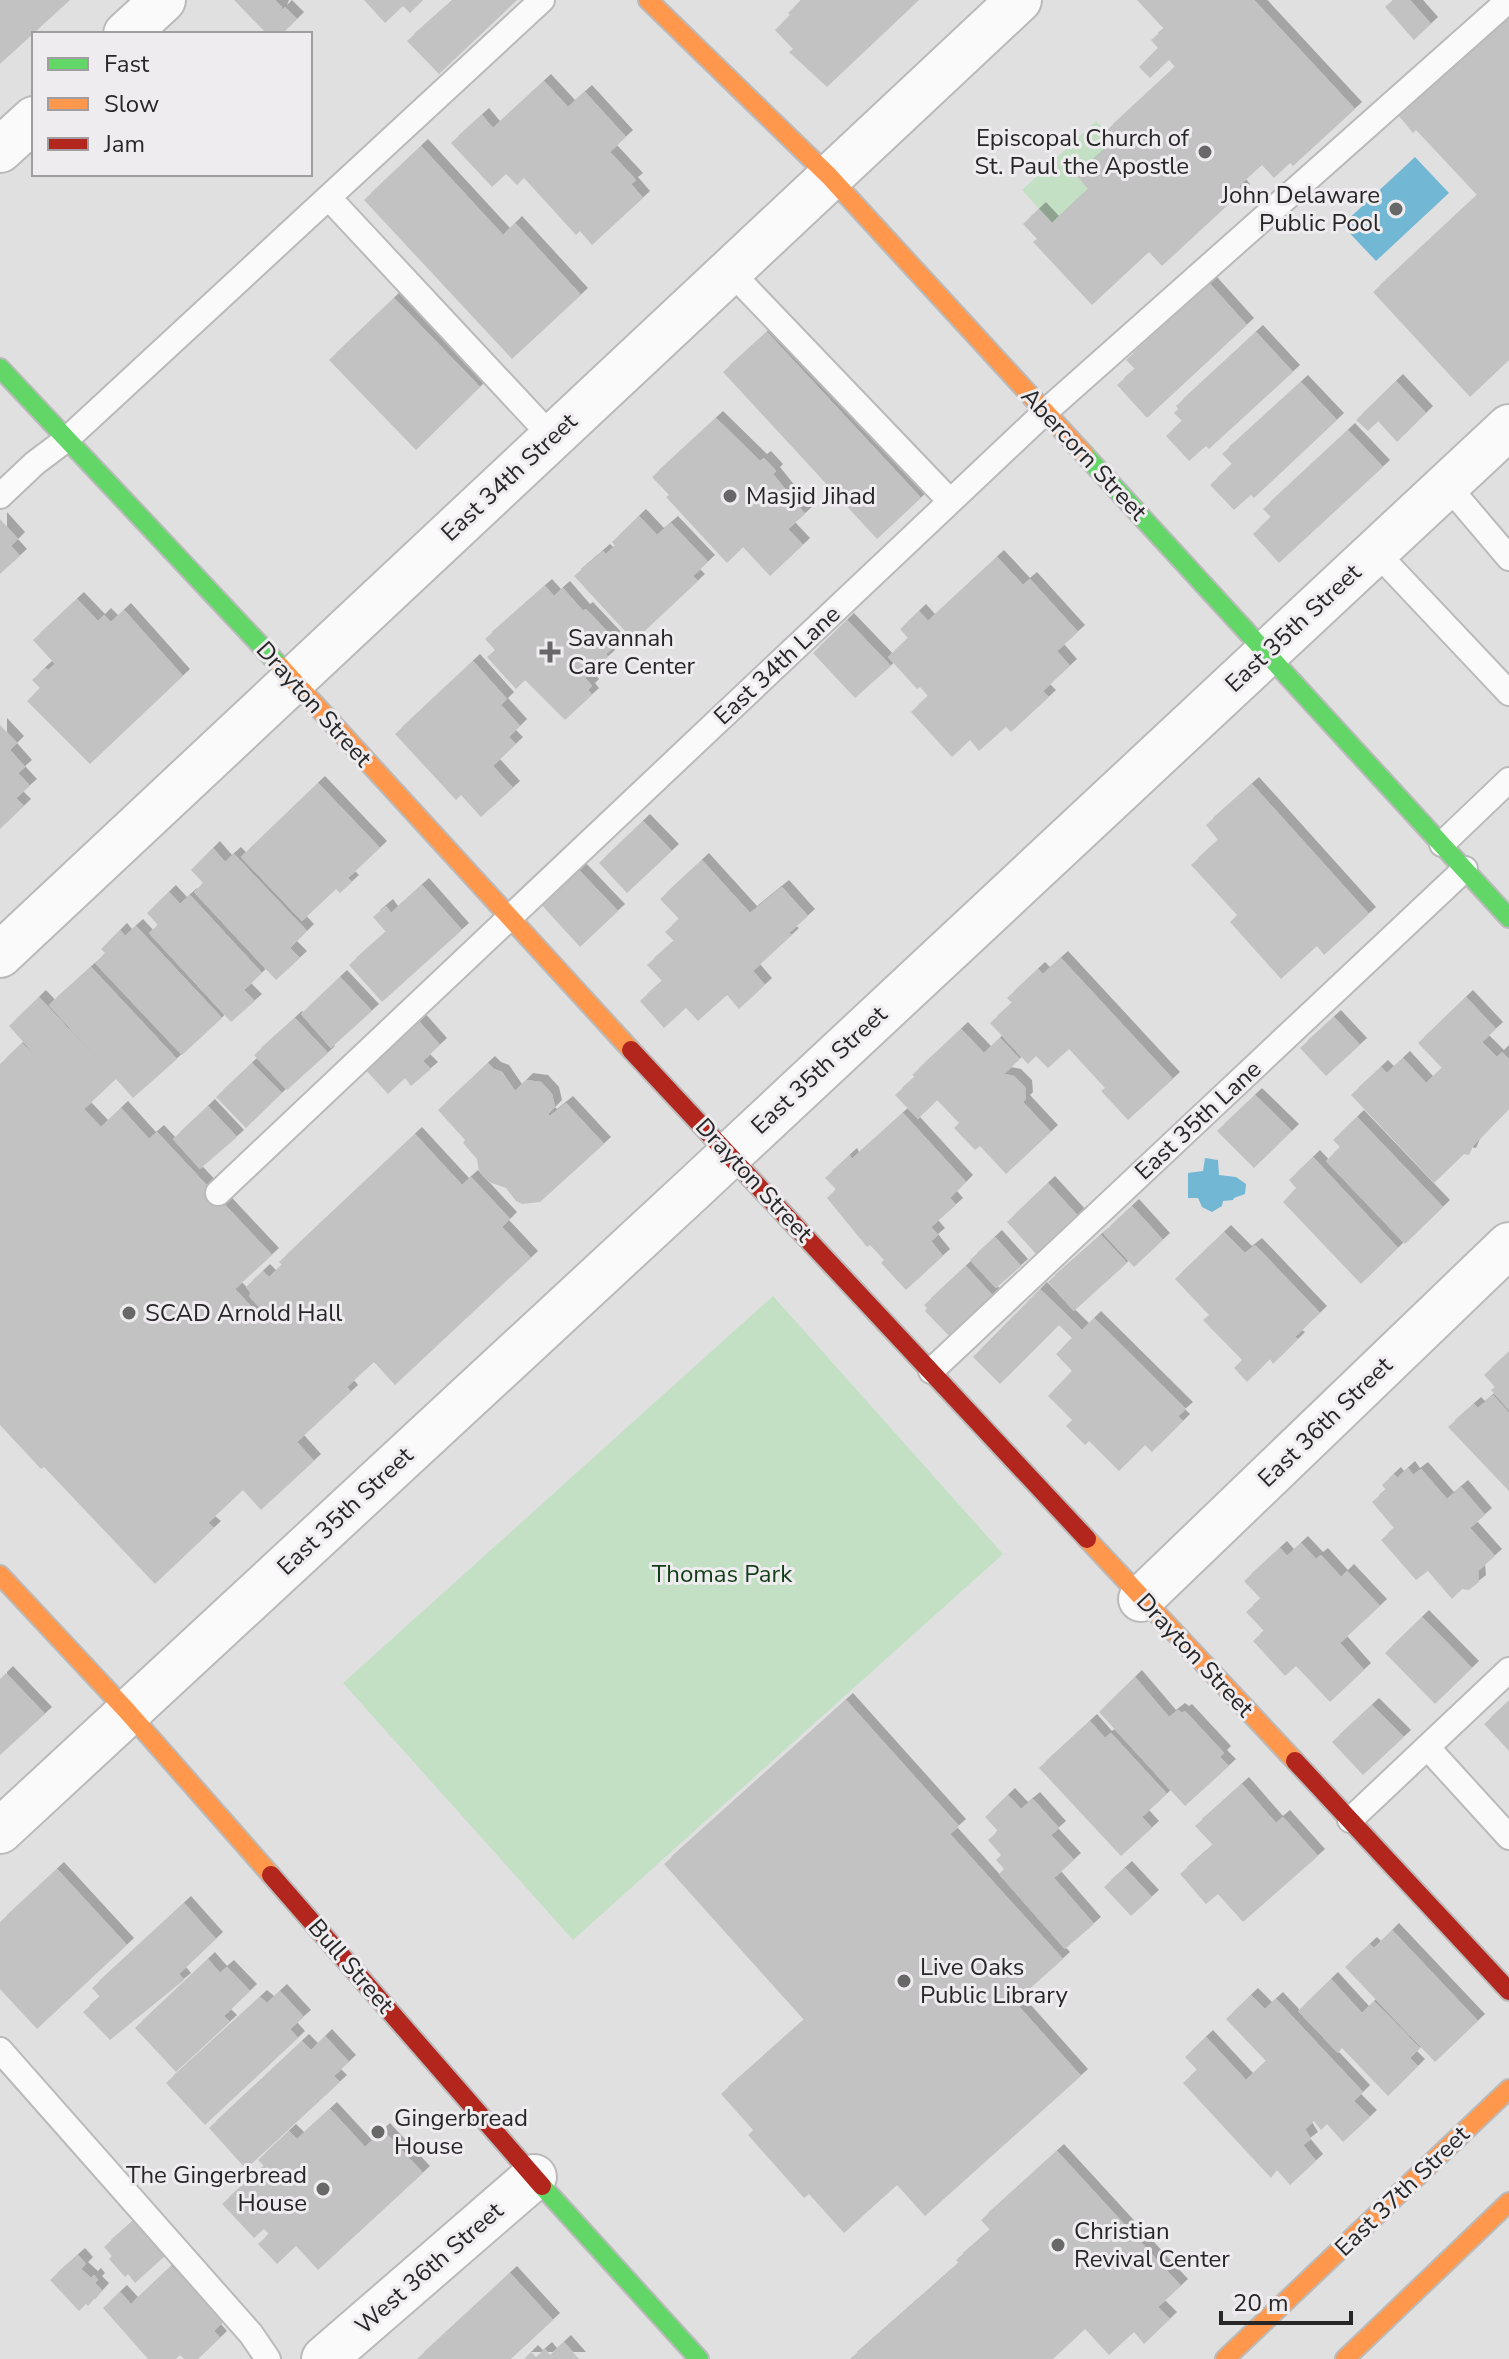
<svg xmlns="http://www.w3.org/2000/svg" width="1509" height="2359" viewBox="0 0 1509 2359" font-family="'Nunito Sans',sans-serif">
<defs>
<filter id="shadow"><feDropShadow dx="7" dy="-7" stdDeviation="0" flood-color="#0004"/></filter>
</defs>
<rect width="100%" height="100%" fill="#e1e0e1"/>
<!-- green -->
<path fill="#c3dfc4" d="M1096,121l19,19 -39,35 12,14 -36,34 -30,-33z
M773,1296l230,258 -430,386 -230,-257z"/>
<!-- water -->
<path fill="#72b7d3" d="M1415,157l34,36 -73,68 -34,-36z
M1205,1158l13,2 1,15 17,2 10,7 -1,10 -11,4 -1,2 -10,1 -1,5 -10,6 -10,-5 -4,-9h-10v-25l15,-2z"/>
<!-- building -->
<path fill="#c3c2c3" filter="url(#shadow)" d="M0,0h70l-70,64z
M234,0h41l7,7 -2,5 5,-5 12,12 -15,15h-15z
M364,0h59l-13,13 -7,-7 -18,17z
M453,0h64l-78,74 -32,-33z
M801,0h118l-92,87 -38,-35 4,-3 -18,-19 15,-15 -2,-2z
M1137,0h117l101,109 -62,57 -3,-3 -16,15 -12,-13 -23,21 4,5 -81,75 -13,-14 -57,53 -59,-63 4,-3 -14,-15 16,-15 13,14 36,-34 -12,-14 39,-35 -9,-9 69,-64 -6,-7 -19,18 -11,-11 19,-19 -7,-8 13,-11z
M1393,0h17l21,24 -17,16 -29,-33z
M1509,14v346l-39,37 -97,-105 104,-97 -61,-65 -3,3 -14,-17z
M544,81l24,26 17,-15 41,45 -16,15 26,28 -5,4 12,14 -51,47 -12,-14 -4,4 -52,-57 -7,7 -11,-11 -14,13 -41,-44 31,-28 11,13z
M421,146l82,89 12,-12 66,72 -69,64 -148,-159z
M1210,284l37,41 -100,93 -30,-33 18,-16 -9,-9z
M394,298l86,89 -64,63 -87,-90z
M767,332l154,166 -44,41 -154,-167z
M1256,332l37,40 -84,77 -3,-3 -17,15 -23,-25 16,-15 -8,-8 4,-4 -2,-3z
M1396,381l30,32 -29,29 -19,-21 -10,10 -12,-11z
M1301,382l36,38 -83,78 -3,-3 -17,15 -24,-25 22,-21 -10,-10z
M716,418l44,43 4,-3 12,13 -3,3 32,40 -17,15 15,16 -33,31 -27,-29 -16,16 -61,-66 3,-2 -17,-18z
M1348,430l35,37 -104,96 -26,-29 18,-17 -8,-8z
M639,516l18,19 14,-12 37,39 -15,14 5,5 -64,60 -60,-65 29,-25 3,3 9,-8 -3,-4z
M0,519l18,20 -7,7 9,10 -20,18z
M997,557l26,28 7,-6 48,53 -21,19 13,15 -27,25 6,6 -38,35 -5,-5 -27,24 -9,-11 -18,17 -41,-45 17,-16 -8,-9 -3,2 -29,-32 20,-19 -8,-9 19,-18 9,10z
M545,586l9,10 9,-8 20,23 3,-2 32,34 -12,11 2,3 -23,21 7,8 -4,4 4,5 -27,25 -40,-40 -9,9 -29,-32 8,-7 -10,-11z
M77,599l21,22 6,-6 7,7 13,-12 59,66 -93,88 -63,-63 13,-13 -8,-8 13,-12 3,2 7,-6 -22,-24z
M847,620l44,46 -36,32 -42,-45z
M473,661l34,38 -6,6 19,21 -11,11 7,7 -23,22 20,22 -32,29 -20,-22 -5,5 -61,-66z
M0,725l17,18 -7,7 15,17 -7,6 12,13 -14,12 8,8 -24,23z
M318,783l62,65 -32,30 4,4 -12,11 -4,-4 -34,32 -61,-64z
M1252,784l117,130 -45,41 -7,-9 -36,33 -51,-57 7,-7 -46,-50 27,-25 -12,-15z
M643,821l29,30 -45,42 -28,-30z
M213,848l12,14 9,-8 73,77 -17,17 10,10 -24,22 -82,-88 9,-9 -12,-13z
M702,860l48,53 32,-26 26,29 -19,17 3,2 -39,36 12,14 -26,24 -12,-14 -29,26 -12,-13 -22,20 -24,-27 22,-20 -15,-16 27,-24 -9,-9 14,-13 -19,-20z
M575,866l43,45 -38,36 -42,-46z
M422,885l40,45 -80,72 -33,-37 37,-33 -13,-15 13,-11 5,7z
M169,892l11,12 10,-9 72,78 -18,17 11,11 -24,21 -82,-89 9,-8 -11,-12z
M136,926l86,92 -40,37 -87,-92 10,-10 -4,-4 19,-19 5,6z
M1061,958l112,121 -45,41 -27,-29 4,-3 -36,-39 -21,19 -12,-12 -8,8 -38,-41 22,-20 -5,-5 31,-29 5,5z
M91,967l86,92 -44,39 -17,-19 -32,30 17,18 20,-19 28,31 8,-7 115,123 -37,34 24,26 4,-4 -14,-15 2,-3 -5,-6 17,-16 6,6 13,-12 -3,-3 136,-128 47,51 9,-8 39,42 -8,8 29,31 -136,127 -21,-23 -27,25 4,5 -54,50 17,19 -53,49 -18,-20 -35,33 6,5 -59,56 -111,-117 -3,2 -41,-44v-361l22,-21 20,20 -33,-37 30,-29 73,78 -63,-70z
M340,977l32,34 -41,37 -30,-34z
M1466,997l30,32 -14,13 15,15 5,-5 7,7v50l-36,37 -4,9 -5,-1 -30,29 -83,-88 30,-28 6,6 16,-15 23,25 16,-15 -24,-25z
M1334,1017l26,28 -34,31 -26,-28z
M295,1018l33,35 -41,37 -33,-35z
M416,1018l24,27 -17,16 8,8 -20,17 -6,-8 -17,16 -25,-27z
M961,1029l23,24 16,-15 20,21 -16,15 10,2 11,11 1,12 -3,3 28,30 -45,42 -26,-28 -5,4 -21,-22 5,-5 -22,-23 -19,19 -23,-24 20,-18 -3,-2z
M252,1063l30,30 -36,35 -30,-31z
M488,1063l6,6 8,3 13,19 11,-11 15,2 11,12 3,13 -7,7 2,2 16,-13 38,41 -64,58 -18,2 -6,-3 -10,-13 -17,-6 -10,-11 -2,-12 -14,-16 2,-3 -27,-30z
M1255,1095l37,36 -38,37 -37,-37z
M208,1106l29,31 -37,32 -27,-30z
M903,1113l63,69 -16,16 6,7 -25,22 7,8 -7,6 12,15 -37,34 -25,-27 3,-3 -14,-15 -3,2 -40,-49 9,-9 -11,-11 25,-23 2,4z
M1357,1117l86,90 -38,37 -79,-83 14,-14 -7,-7z
M1313,1157l85,91 -37,36 -78,-82 13,-14 -7,-8z
M1048,1183l31,34 -42,38 -30,-33z
M1132,1206l31,34 -29,27 -31,-34z
M1224,1232l21,21 10,-8 65,68 -25,24 3,2 -25,25 -3,-5 -23,23 -13,-14 8,-8 -39,-40 6,-5 -34,-36z
M1101,1235l26,28 -53,48 -26,-29z
M995,1237l26,29 -25,22 -26,-28z
M966,1266l29,32 -43,39 -2,-3 -2,1 -23,-24 2,-3 -3,-3z
M1040,1289l42,41 12,-12 92,91 -8,7 5,5 -31,31 -7,-7 -26,26 -30,-30 -4,4 -19,-19 6,-6 -24,-24 24,-25 -16,-17 16,-16 -13,-13 -59,59 -27,-27z
M1509,1352v58l-18,-20 4,-3 -11,-12z
M1493,1395l16,18v78l-61,-64 26,-23 4,4z
M1408,1468l5,7 8,-6 26,30 14,-12 24,28 -15,13 25,28 -17,15 1,11 -10,8 -7,-1 -10,10 -24,-28 -12,9 -35,-40 13,-12 -22,-26 14,-12 -4,-5 12,-11 3,4z
M1301,1543l15,16 5,-4 20,22 6,-6 33,35 -40,37 24,27 -34,32 -34,-36 -11,10 -32,-35 11,-10 -18,-19 15,-13 -17,-18 36,-33 7,8z
M1422,1617l50,51 -37,36 -50,-51z
M6,1673l39,41 -45,41v-76z
M1135,1677l34,40 9,-7 4,3 3,-2 39,42 -4,4 9,9 -44,40 -86,-94z
M846,1700l113,126 -9,8 113,125 -48,43 66,74 -156,140 -28,-31 -53,48 -35,-39 -5,4 -56,-63 5,-5 -32,-36 83,-74 -140,-156z
M1509,1701v50l-25,-27z
M1372,1705l32,32 -41,38 -31,-33z
M1090,1721l15,17 6,-5 56,61 -25,23 10,11 -31,28 -82,-88z
M1242,1784l34,39 7,-6 35,39 -75,66 -25,-28 -12,10 -26,-30 33,-29 -18,-19z
M1008,1795l13,14 12,-10 26,29 -8,7 23,25 -20,18 40,46 -29,25 -66,-75 5,-5 -8,-9 5,-5 -13,-15 10,-9 -13,-14z
M1125,1868l27,29 -21,19 -27,-29z
M57,1869l70,76 -90,84 -37,-40v-67z
M184,1903l32,36 -37,35 5,6 -74,60 -27,-28 17,-15 -8,-9z
M1392,1930l86,91 -43,41 -90,-95 25,-23 4,4z
M208,1959l12,14 7,-6 23,24 -26,25 6,6 -54,50 -41,-44z
M1331,1979l31,34 12,-12 46,47 -10,10 8,8 -30,30 -46,-48 -4,5 -40,-42z
M280,1991l24,26 -14,12 8,9 -93,87 -39,-42 94,-86 7,6z
M1251,1995l14,14 11,-10 87,93 -9,9 16,16 -27,25 -16,-18 -6,6 -7,-9 -9,8 6,10 -8,6 13,16 -26,24 -13,-15 -6,8 -88,-95 14,-13 -12,-13 21,-20 40,43 20,-19 -40,-42z
M325,2036l24,26 -15,14 6,6 -94,87 -37,-41 93,-87 9,9z
M330,2109l35,38 18,-17 40,43 -105,97 -22,-24 -19,18 -19,-20 11,-10 -5,-5 -10,9 -32,-34 42,-38 -6,-6 31,-29 8,8z
M1057,2151l124,135 -23,21 12,12 -26,25 -10,-12 -25,23 -24,-26 -32,30h-203l109,-96 -3,-3 34,-30 -9,-10z
M133,2221l32,35 -30,27 -7,-9 -3,3 -16,-18 3,-3 -8,-9z
M78,2255l8,9 -5,5 10,9 3,-3 4,5 -3,3 7,7 -14,16 -2,-2 -7,7 -29,-31z
M171,2266l53,55 -10,10 6,7 -22,21h-14l-4,-4 -4,4h-28l-45,-51 17,-16 11,12z
M510,2273l43,47 -42,39h-94z
M564,2342l15,17h-55l7,-7 5,5 9,-8 5,6z"/>
<g fill="none" stroke-linecap="round" stroke-linejoin="round">
<!-- lane casing -->
<g stroke="#bababa" stroke-width="28">
<path id="lane" d="M329,198l223,239
M729,270l221,231
M1447,485l62,73
M0,496l35,-33 32,-24 475,-439
M1375,551l134,142
M1442,844l67,-64
M218,1193l827,-781 464,-412
M931,1371l534,-502
M1427,1747l82,90
M1350,1820l159,-150
M0,2050l251,284 17,25"/>
</g>
<!-- street casing -->
<g stroke="#bababa" stroke-width="48">
<path id="street" d="M126,34l37,-34
M0,150l34,-31
M0,955l1019,-955
M1141,1599l368,-354
M0,1831l692,-641 817,-763
M324,2359l210,-182"/>
</g>
<!-- fast casing -->
<g stroke="#bababa" stroke-width="22">
<path id="fast" d="M0,368l280,298
M1084,454l425,464
M542,2186l157,173"/>
</g>
<!-- slow casing -->
<g stroke="#bababa" stroke-width="22">
<path id="slow" d="M648,0l181,176 255,278
M280,666l351,384
M1087,1539l208,222
M0,1575l127,136 144,164
M1225,2359l284,-270
M1345,2359l164,-157"/>
</g>
<!-- jam casing -->
<g stroke="#bababa" stroke-width="22">
<path id="jam" d="M631,1050l456,489
M1295,1761l214,230
M271,1875l271,311"/>
</g>
<!-- lane -->
<use href="#lane" stroke="#fafafa" stroke-width="24"/>
<!-- street -->
<use href="#street" stroke="#fafafa" stroke-width="44"/>
<!-- fast -->
<use href="#fast" stroke="#63d668" stroke-width="18"/>
<!-- slow -->
<use href="#slow" stroke="#ff974d" stroke-width="18"/>
<!-- jam -->
<use href="#jam" stroke="#b3261e" stroke-width="18"/>
</g>
<!-- markers -->
<g fill="#696869" stroke="#efecef" stroke-width="3">
<circle cx="1205" cy="152" r="8"/>
<circle cx="1396" cy="209" r="8"/>
<circle cx="730" cy="496" r="8"/>
<path d="M546 640h8v8h8v8h-8v8h-8v-8h-8v-8h8z"/>
<circle cx="129" cy="1313" r="8"/>
<circle cx="904" cy="1981" r="8"/>
<circle cx="378" cy="2132" r="8"/>
<circle cx="323" cy="2189" r="8"/>
<circle cx="1058" cy="2245" r="8"/>
</g>
<g text-anchor="middle" dominant-baseline="central" stroke-width="6" stroke-linejoin="round" paint-order="stroke">
<!-- poi labels -->
<g font-size="24" fill="#282728" stroke="#efecef" text-anchor="start">
<text x="1189" y="138" text-anchor="end">Episcopal Church of<tspan x="1189" dy="28">St. Paul the Apostle</tspan></text>
<text x="1380" y="195" text-anchor="end">John Delaware<tspan x="1380" dy="28">Public Pool</tspan></text>
<text x="746" y="496">Masjid Jihad</text>
<text x="568" y="638">Savannah<tspan x="568" dy="28">Care Center</tspan></text>
<text x="145" y="1313">SCAD Arnold Hall</text>
<text x="920" y="1967">Live Oaks<tspan x="920" dy="28">Public Library</tspan></text>
<text x="394" y="2118">Gingerbread<tspan x="394" dy="28">House</tspan></text>
<text x="307" y="2175" text-anchor="end">The Gingerbread<tspan x="307" dy="28">House</tspan></text>
<text x="1074" y="2231">Christian<tspan x="1074" dy="28">Revival Center</tspan></text>
</g>
<!-- street labels -->
<g font-size="24" fill="#282728" stroke="#efecef">
<text transform="translate(1084 454) rotate(47)">Abercorn Street</text>
<text transform="translate(509 477) rotate(-43)">East 34th Street</text>
<text transform="translate(1293 628) rotate(-43)">East 35th Street</text>
<text transform="translate(777 665) rotate(-43)">East 34th Lane</text>
<text transform="translate(314 704) rotate(48)">Drayton Street</text>
<text transform="translate(819 1070) rotate(-43)">East 35th Street</text>
<text transform="translate(1198 1120) rotate(-43)">East 35th Lane</text>
<text transform="translate(754 1180) rotate(47)">Drayton Street</text>
<text transform="translate(1325 1422) rotate(-44)">East 36th Street</text>
<text transform="translate(345 1511) rotate(-43)">East 35th Street</text>
<text transform="translate(1195 1655) rotate(47)">Drayton Street</text>
<text transform="translate(351 1966) rotate(49)">Bull Street</text>
<text transform="translate(1402 2191) rotate(-44)">East 37th Street</text>
<text transform="translate(429 2268) rotate(-41)">West 36th Street</text>
</g>
<!-- park labels -->
<g font-size="24" fill="#113e16" stroke="#efecef">
<text x="722" y="1574">Thomas Park</text>
</g>
</g>
<!-- legend -->
<rect x="32" y="32" width="280" height="144" fill="#efecef" stroke="#9f9d9f" stroke-width="2"/>
<rect x="48" y="58" width="40" height="12" fill="#63d668" stroke="#9f9d9f" stroke-width="2"/>
<text x="104" y="72" font-size="24" fill="#282728">Fast</text>
<rect x="48" y="98" width="40" height="12" fill="#ff974d" stroke="#9f9d9f" stroke-width="2"/>
<text x="104" y="112" font-size="24" fill="#282728">Slow</text>
<rect x="48" y="138" width="40" height="12" fill="#b3261e" stroke="#9f9d9f" stroke-width="2"/>
<text x="104" y="152" font-size="24" fill="#282728">Jam</text>
<!-- scale -->
<path d="M1221 2311v12h130v-12" fill="none" stroke="#282728" stroke-width="4"/>
<text x="1233" y="2311" font-size="24" fill="#282728" stroke="#efecef" stroke-width="6" paint-order="stroke">20 m</text>
</svg>
